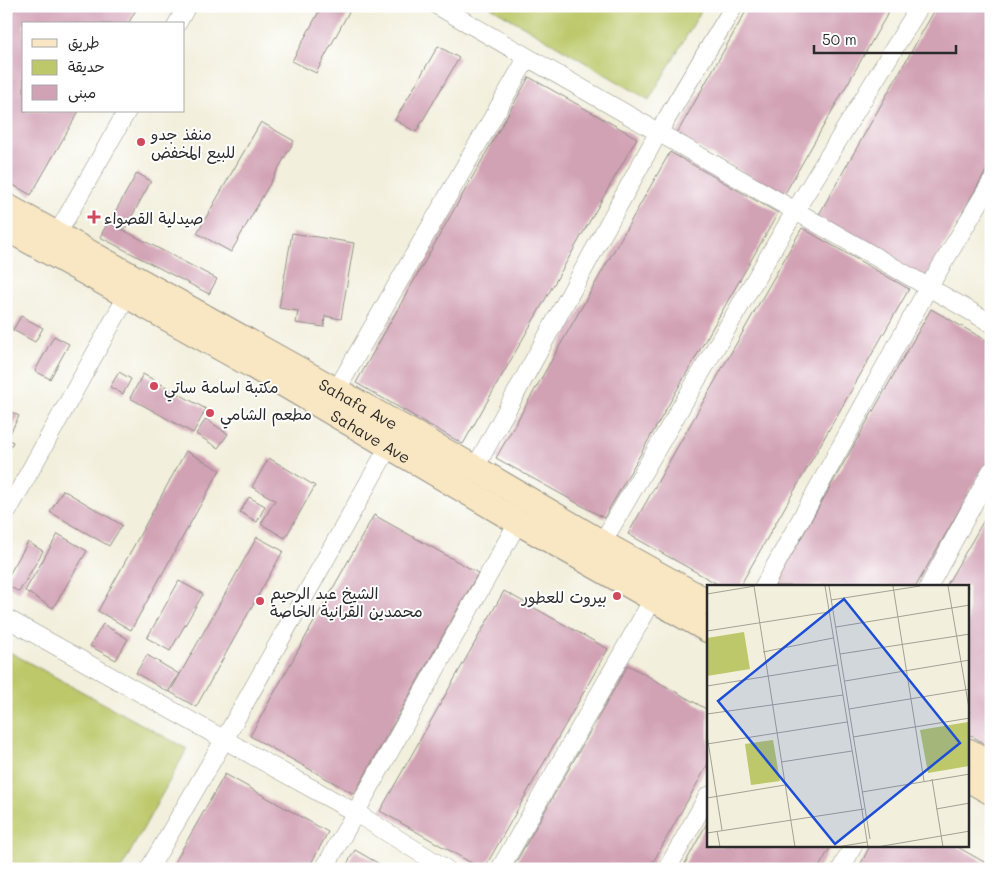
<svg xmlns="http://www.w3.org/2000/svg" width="997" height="875" viewBox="0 0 997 875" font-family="Mali,'Playpen Sans Arabic',sans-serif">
<rect width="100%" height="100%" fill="#fff"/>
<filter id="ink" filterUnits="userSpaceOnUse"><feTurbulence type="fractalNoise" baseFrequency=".02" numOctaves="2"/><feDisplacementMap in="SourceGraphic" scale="10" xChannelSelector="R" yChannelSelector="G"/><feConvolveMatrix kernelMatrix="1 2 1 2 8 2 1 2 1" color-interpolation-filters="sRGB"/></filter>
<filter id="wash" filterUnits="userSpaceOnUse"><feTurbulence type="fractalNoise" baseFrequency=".0096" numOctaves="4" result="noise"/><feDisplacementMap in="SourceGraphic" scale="20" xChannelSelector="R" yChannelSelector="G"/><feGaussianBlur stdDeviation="1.12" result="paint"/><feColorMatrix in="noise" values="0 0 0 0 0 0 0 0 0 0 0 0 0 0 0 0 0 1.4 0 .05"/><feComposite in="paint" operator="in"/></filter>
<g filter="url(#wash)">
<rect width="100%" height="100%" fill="#f2efdc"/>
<!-- green -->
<path fill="#bcc869" stroke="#747a4a" d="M489,6h215l-55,94z
M6,650l181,99 -66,120h-115z"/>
<g id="blocks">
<!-- building -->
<path fill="#d1a1b4" d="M6,6h132l-10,18h-104v87h55l-48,84 -25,-14z
M322,6h30l-36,67 -24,-12z
M749,6h143l-108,189 -108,-60z
M937,6h54v156l-66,117 -108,-61z
M438,46l21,12 -43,74 -21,-12z
M529,77l108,61 -174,306 -107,-61z
M261,122l33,19 -63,111 -34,-19z
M670,152l108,61 -174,305 -108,-60z
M137,173l14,8 -26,48 -15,-8z
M108,222l109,57 -8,15 -109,-57z
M802,228l107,61 -169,297h-19l-93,-52z
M292,233l62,10 -13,76 -16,-3 -1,11 -28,-4 2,-12 -19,-3z
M931,309l60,34v111l-75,132h-142z
M21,316l22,12 -8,14 -22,-12z
M54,336l15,8 -19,35 -15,-8z
M119,372l12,7 -8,15 -13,-7z
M143,374l63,35 -13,24 -63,-35z
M6,409l13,7 -12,23 6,3 -7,14z
M206,419l22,15 -10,14 -22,-14z
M186,451l34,19 -89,160 -33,-19z
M269,458l46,28 -30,52 -24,-14 14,-24 -23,-13z
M63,490l59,35 -13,21 -59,-34z
M249,497l16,9 -8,16 -17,-10z
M991,508v239l-23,-13v-148h-22z
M374,515l104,58 -124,221 -104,-58z
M58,534l29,17 -34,57 -28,-17z
M257,537l26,14 -87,156 -26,-15z
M28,542l15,9 -24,41 -13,-8v-4z
M179,581l24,13 -33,57 -23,-13z
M504,591l104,58 -124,220h-2l-102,-58z
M103,624l25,15 -12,21 -26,-14z
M147,655l32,19 -11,18 -32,-19z
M628,665l80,45v54l-51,91 -8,14h-137z
M225,774l103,58 -20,37h-137z
M708,821v25h123l-13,23h-136z
M870,846h86l35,20v3h-133z
M355,850l33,19h-44z"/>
</g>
</g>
<g filter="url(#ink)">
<use href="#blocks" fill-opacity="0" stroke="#8e8d84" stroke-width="1"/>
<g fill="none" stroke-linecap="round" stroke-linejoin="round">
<!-- minor casing -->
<g stroke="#8e8d84" stroke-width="19">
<path id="minor" d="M438,6l553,317
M177,24l10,-18
M52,243l75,-132
M336,391l191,-333
M475,468l183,-335 76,-127
M6,514l121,-218
M602,543l193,-332 125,-205
M764,586l164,-298 63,-105
M929,586l62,-115
M6,618l350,195 90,56
M149,869l75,-129 165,-294
M324,869l194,-347
M500,869l153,-270
M667,869l41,-73
M841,869l12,-23"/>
</g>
<!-- secondary casing -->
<g stroke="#8e8d84" stroke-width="27">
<g id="secondary">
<path id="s1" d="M6,206l469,262 127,75 106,59"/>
<path id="s2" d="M6,228l247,138 265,156 190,108"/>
<path d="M968,751l23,13"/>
<path d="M968,779l23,13"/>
</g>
</g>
<!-- minor -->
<use href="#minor" stroke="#fff" stroke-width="18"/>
<!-- secondary -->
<use href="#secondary" stroke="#f9e7c3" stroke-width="25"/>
</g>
</g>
<!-- markers -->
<g fill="#d1495b" stroke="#fff" stroke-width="2">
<circle cx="141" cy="142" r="5"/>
<path d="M91.5 209.5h5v5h5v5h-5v5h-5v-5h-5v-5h5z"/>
<circle cx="154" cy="386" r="5"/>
<circle cx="210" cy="413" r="5"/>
<circle cx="617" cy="596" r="5"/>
<circle cx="260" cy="601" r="5"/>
</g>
<g text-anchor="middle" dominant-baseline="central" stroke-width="4" stroke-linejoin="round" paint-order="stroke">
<!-- poi labels -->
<g font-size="16" fill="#2b2b2b" stroke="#fff" text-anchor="start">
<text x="151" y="133">منفذ جدو<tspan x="151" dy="18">للبيع المخفض</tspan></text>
<text x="104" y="217">صيدلية القصواء</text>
<text x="164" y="386">مكتبة اسامة ساتي</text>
<text x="220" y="413">مطعم الشامي</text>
<text x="270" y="592">الشيخ عبد الرحيم<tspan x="270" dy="18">محمدين القرانية الخاصة</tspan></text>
<text x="607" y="596" text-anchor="end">بيروت للعطور</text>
</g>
<!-- street labels -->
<g font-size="16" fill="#2b2b2b" stroke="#fff">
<text stroke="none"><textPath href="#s1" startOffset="404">Sahafa Ave</textPath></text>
<text stroke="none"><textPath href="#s2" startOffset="420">Sahave Ave</textPath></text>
</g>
</g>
<!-- overview -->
<g transform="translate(707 585)">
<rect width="262" height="262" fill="#f2efdc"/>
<path d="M37,47l6,37 -43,7v-38zM261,137l1,44 -41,7 -8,-43zM66,155l7,41 -29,4 -6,-41z" fill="#bcc869"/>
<path fill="none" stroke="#a2a195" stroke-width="1" d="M47,1l41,261M118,1l43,261M122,1l41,253M186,1l31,195M241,1l22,128M0,9l48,-8M124,15l89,-14M129,42l134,-22M0,46l122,-19M56,67l70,-14M133,69l130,-20M138,96l125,-21M0,101l130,-21M142,124l121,-20M0,129l136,-19M0,150l15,95M146,152l117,-19M0,159l140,-22M74,177l71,-11M225,194l11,68M155,207l108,-18M0,213l78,-13M229,224l34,-6M10,246l3,16M0,248l157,-24M130,262l30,-5M170,262l93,-16"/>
<path fill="#1d4ed8" fill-opacity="0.15" stroke="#1d4ed8" stroke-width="2.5" d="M137,14l116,144 -125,101 -117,-143z"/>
<rect width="262" height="262" fill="none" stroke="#2b2b2b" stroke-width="2.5"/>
</g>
<!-- margin -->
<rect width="997" height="875" fill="none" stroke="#fff" stroke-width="25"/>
<!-- legend -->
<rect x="22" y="22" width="162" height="90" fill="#ffffff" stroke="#aaaaaa"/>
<rect x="32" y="39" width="25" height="8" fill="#f9e7c3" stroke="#aaaaaa"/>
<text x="68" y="48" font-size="15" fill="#2b2b2b">طريق</text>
<rect x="32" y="60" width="25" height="15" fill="#bcc869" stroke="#aaaaaa"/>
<text x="68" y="72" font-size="15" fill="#2b2b2b">حديقة</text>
<rect x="32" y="85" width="25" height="15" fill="#d1a1b4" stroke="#aaaaaa"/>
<text x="68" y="98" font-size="15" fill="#2b2b2b">مبنى</text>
<!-- scale -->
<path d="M814 45v8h142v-8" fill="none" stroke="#2b2b2b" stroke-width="2.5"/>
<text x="822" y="45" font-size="15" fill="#2b2b2b" stroke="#ffffff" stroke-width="4" paint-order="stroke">50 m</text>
</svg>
